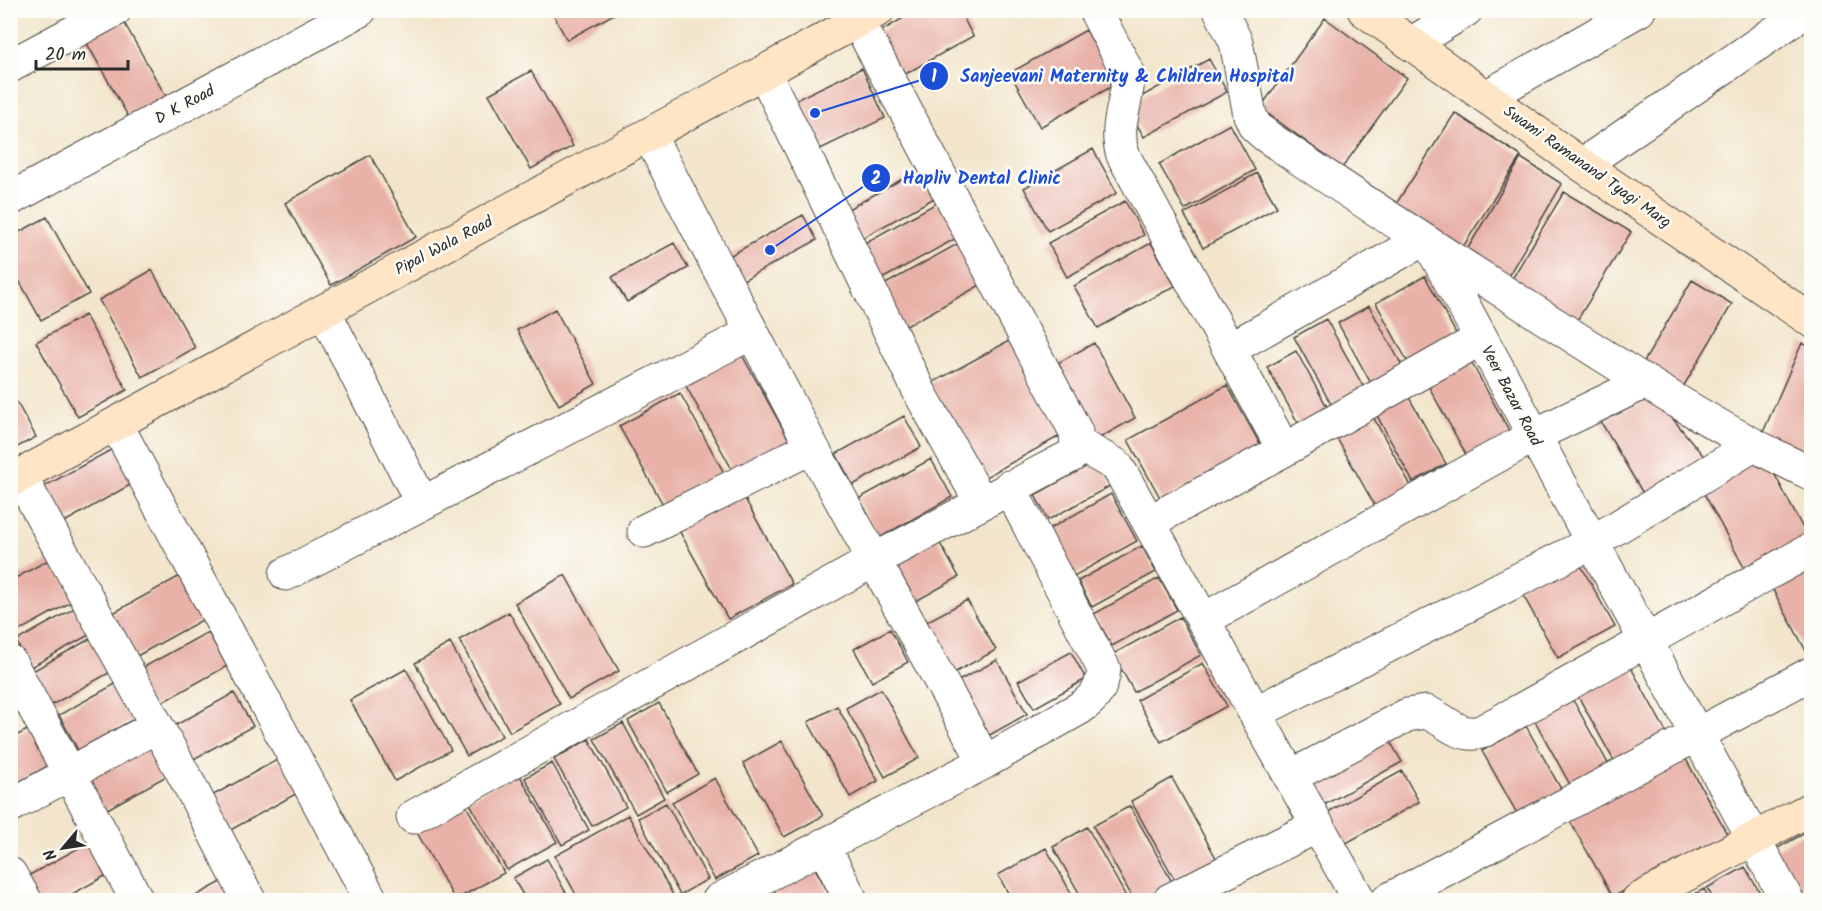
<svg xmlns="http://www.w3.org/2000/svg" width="1822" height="911" viewBox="0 0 1822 911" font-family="Kalam,sans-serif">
<rect width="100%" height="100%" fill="#fdfcf7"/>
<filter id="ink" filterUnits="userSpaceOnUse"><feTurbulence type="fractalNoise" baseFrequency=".0167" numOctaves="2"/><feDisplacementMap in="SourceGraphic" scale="12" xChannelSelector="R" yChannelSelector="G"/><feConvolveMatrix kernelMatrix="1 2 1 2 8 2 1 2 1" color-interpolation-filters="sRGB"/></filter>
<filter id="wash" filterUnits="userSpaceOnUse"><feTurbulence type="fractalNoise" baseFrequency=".008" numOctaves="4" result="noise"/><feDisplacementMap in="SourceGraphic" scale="24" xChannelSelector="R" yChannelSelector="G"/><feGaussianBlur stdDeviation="1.35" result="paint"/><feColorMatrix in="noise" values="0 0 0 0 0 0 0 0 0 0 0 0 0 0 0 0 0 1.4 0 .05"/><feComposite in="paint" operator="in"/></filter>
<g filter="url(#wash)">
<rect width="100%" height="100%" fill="#f2e5cb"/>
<g id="blocks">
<!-- building -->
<path fill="#e8b2a8" d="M117,10l53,94 -37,21 -53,-94z
M551,10h64l1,3 -49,27z
M917,10h42l14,26 -73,41 -24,-43z
M1325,18l82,60 -65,90 -82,-60z
M1086,30l30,54 -76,43 -30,-54z
M1209,59l18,33 -83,45 -18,-32z
M862,68l23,50 -73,35 -23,-50z
M531,71l42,75 -42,23 -42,-75z
M1455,113l66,43 -60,94 -67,-43z
M1230,124l25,46 -70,40 -26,-46z
M1093,149l24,44 -69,38 -24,-43z
M370,155l46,82 -85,48 -46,-82z
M1521,158l41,26 -56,96 -42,-25z
M922,168l16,28 -81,45 -16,-28z
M1257,173l20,34 -74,41 -19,-34z
M1564,192l67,40 -56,92 -66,-40z
M942,200l20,35 -82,45 -19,-35z
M1125,201l19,34 -77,42 -19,-34z
M803,215l14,25 -81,44 -14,-24z
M47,217l42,77 -48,26 -31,-56v-27z
M961,242l23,41 -81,45 -23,-41z
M674,243l14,25 -61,34 -15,-25z
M1151,243l24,43 -77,42 -24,-42z
M152,270l43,78 -53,29 -43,-77z
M1425,276l35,65 -49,27 -35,-65z
M1692,280l40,24 -50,85 -40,-24z
M1369,306l35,63 -31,18 -35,-64z
M555,309l41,75 -37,21 -42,-75z
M85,315l42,75 -49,27 -42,-75z
M1326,319l38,69 -32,18 -38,-69z
M1016,337l51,95 -85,47 -52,-95z
M1094,343l41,75 -46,26 -42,-75z
M1802,343l10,5v123l-55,-25z
M1296,351l35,63 -29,16 -35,-63z
M1466,353l45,81 -43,24 -45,-82z
M742,355l52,94 -56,31 -52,-94z
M1227,385l34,61 -99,55 -34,-61z
M10,390l26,47 -26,14z
M1406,392l40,72 -33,18 -39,-72z
M680,393l49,89 -60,33 -50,-89z
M1654,396l57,69 -63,37 -47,-80z
M1371,413l40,73 -36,20 -41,-73z
M904,416l17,31 -68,38 -17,-31z
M118,446l19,35 -83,47 -20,-36z
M1763,452l45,86 -62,33 -46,-85z
M931,459l21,38 -73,41 -21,-39z
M1098,460l14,25 -64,35 -13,-25z
M739,488l53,96 -64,35 -53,-96z
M1111,494l26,47 -63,35 -25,-47z
M933,531l26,46 -43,24 -26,-46z
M1142,546l14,26 -64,35 -14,-26z
M1575,555l40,72 -57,31 -40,-72z
M52,558l23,42 -60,33 -5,-8v-44z
M1812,566v96l-40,-74z
M565,575l54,96 -50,28 -54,-96z
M180,576l24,43 -76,42 -24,-43z
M1159,578l18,32 -65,36 -18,-32z
M967,600l29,50 -44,24 -28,-51z
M82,604l14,27 -65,36 -15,-26z
M509,612l51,92 -50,28 -51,-92z
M1180,617l21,38 -67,37 -21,-38z
M890,629l18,33 -36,20 -18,-33z
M208,632l19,34 -75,42 -19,-35z
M97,635l19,34 -68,38 -19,-34z
M450,643l52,93 -35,20 -52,-93z
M1071,652l15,27 -52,29 -16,-27z
M997,660l30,54 -39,22 -30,-55z
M1203,663l24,43 -66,36 -24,-42z
M1630,666l40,73 -52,29 -40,-72z
M406,669l45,81 -56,31 -45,-81z
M124,679l19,35 -65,36 -19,-35z
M881,689l38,69 -34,19 -39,-69z
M234,693l19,33 -70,39 -18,-34z
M1573,700l38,69 -38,21 -38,-69z
M659,703l39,71 -31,18 -39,-71z
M837,706l41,75 -28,16 -42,-75z
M623,723l41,75 -28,16 -42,-75z
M1526,726l41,74 -44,24 -41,-73z
M33,727l20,36 -43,24v-48z
M1386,734l16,28 -78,43 -15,-28z
M153,738l19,35 -68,38 -19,-35z
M589,739l37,68 -34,19 -38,-67z
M782,741l41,75 -39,21 -41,-74z
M1682,752l45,82 -114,63 -46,-81z
M284,756l19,34 -78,43 -19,-34z
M552,763l37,67 -27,15 -37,-67z
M1402,771l17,31 -76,43 -17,-32z
M518,772l39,70 -50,28 -39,-70z
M715,778l43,78 -43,24 -43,-78z
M1172,778l44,80 -41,22 -44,-79z
M464,802l40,71 -49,27 -40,-71z
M666,803l42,76 -28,16 -42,-77z
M1130,806l42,76 -32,18h-6l-41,-74z
M628,815l45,80 -10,5h-84l-24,-44z
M1087,827l41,73h-45l-30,-53z
M1812,829v71h-13l-27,-49z
M100,836l18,33 -57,31h-33l-11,-18z
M1046,848l29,52h-63l-14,-25z
M547,859l23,41h-44l-13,-22z
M813,865l19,34 -52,1 -7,-13z
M1745,867l19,33h-50l-7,-12z
M227,879l12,21h-51z
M1704,889l6,11h-26z"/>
</g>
</g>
<g filter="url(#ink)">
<use href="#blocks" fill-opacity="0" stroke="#494743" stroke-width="1.5"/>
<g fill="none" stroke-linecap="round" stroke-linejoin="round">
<!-- street casing -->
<g stroke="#494743" stroke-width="35">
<path id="street" d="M1095,10l33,63c1,29 -15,53 -5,82l161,295
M1220,10l16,32 14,73 5,11 10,9c90,62 183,121 275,180 89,57 176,114 272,159
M1411,44l55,-34
M10,66l105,-56
M764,72l156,321 61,109
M1486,97l153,-87
M649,135l163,312 173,315
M1582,165l225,-155
M10,199l350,-189
M1431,246l356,654
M324,311l98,192
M1230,349l192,-109
M116,424l255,476
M1078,444l38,21 7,11 236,424
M20,476l170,310 59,114
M1149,522l135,-72 196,-111
M644,531l168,-84
M286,574l465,-241
M1203,620l330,-184 112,-54
M10,662l127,238
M1255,713l336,-170 161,-97
M1290,777l117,-62 19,-3c21,8 32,26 55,20l331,-183
M10,806l147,-80
M413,817l461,-257 197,-104 6,-6 -1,-18 -218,-411
M823,845l28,55
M10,874l15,26
M719,900l266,-138 95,-54c16,-11 22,-20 24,-39l-95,-182
M1170,900l147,-74
M1388,900l424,-227"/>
</g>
<!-- secondary casing -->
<g stroke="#494743" stroke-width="35">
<path id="secondary" d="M1364,10l218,155 230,156
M10,481l868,-471
M1638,900l174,-92"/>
</g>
<!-- street -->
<use href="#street" stroke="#fff" stroke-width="33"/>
<!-- secondary -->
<use href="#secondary" stroke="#fee5c5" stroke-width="33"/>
</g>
</g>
<g text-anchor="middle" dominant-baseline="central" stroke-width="5" stroke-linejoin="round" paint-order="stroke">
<!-- street labels -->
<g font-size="16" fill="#2b2b2b" stroke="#fdfcf7">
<text transform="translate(185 105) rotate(-28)">D K Road</text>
<text transform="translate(1587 167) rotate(35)">Swami Ramanand Tyagi Marg</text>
<text transform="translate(444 246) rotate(-28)">Pipal Wala Road</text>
<text transform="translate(1511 396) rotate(62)">Veer Bazar Road</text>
</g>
</g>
<!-- callouts -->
<path fill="none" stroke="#1d4ed8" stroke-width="2" d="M815 113L934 76M770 250L876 178"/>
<g fill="#1d4ed8" stroke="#fdfcf7" stroke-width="2">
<circle cx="815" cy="113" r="6"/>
<circle cx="770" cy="250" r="6"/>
<circle cx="934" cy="76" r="15"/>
<circle cx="876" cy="178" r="15"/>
</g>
<g font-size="18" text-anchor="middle" font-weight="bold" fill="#fff">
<text x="934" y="82">1</text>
<text x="876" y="184">2</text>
</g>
<g font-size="18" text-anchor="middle" font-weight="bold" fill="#1d4ed8" stroke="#fdfcf7" stroke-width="5" stroke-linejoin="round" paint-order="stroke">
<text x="1127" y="82">Sanjeevani Maternity &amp; Children Hospital</text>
<text x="982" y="184">Hapliv Dental Clinic</text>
</g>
<!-- margin -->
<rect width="1822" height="911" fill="none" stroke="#fdfcf7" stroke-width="36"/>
<!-- north arrow -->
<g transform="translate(63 848) rotate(241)" stroke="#fdfcf7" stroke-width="4.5" paint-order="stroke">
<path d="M0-4.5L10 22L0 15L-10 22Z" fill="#2b2b2b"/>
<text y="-9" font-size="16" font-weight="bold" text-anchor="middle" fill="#2b2b2b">N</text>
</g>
<!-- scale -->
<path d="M36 60v9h92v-9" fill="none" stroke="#2b2b2b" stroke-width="3"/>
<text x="45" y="60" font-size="18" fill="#2b2b2b" stroke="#fdfcf7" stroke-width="4.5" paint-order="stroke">20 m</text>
</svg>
